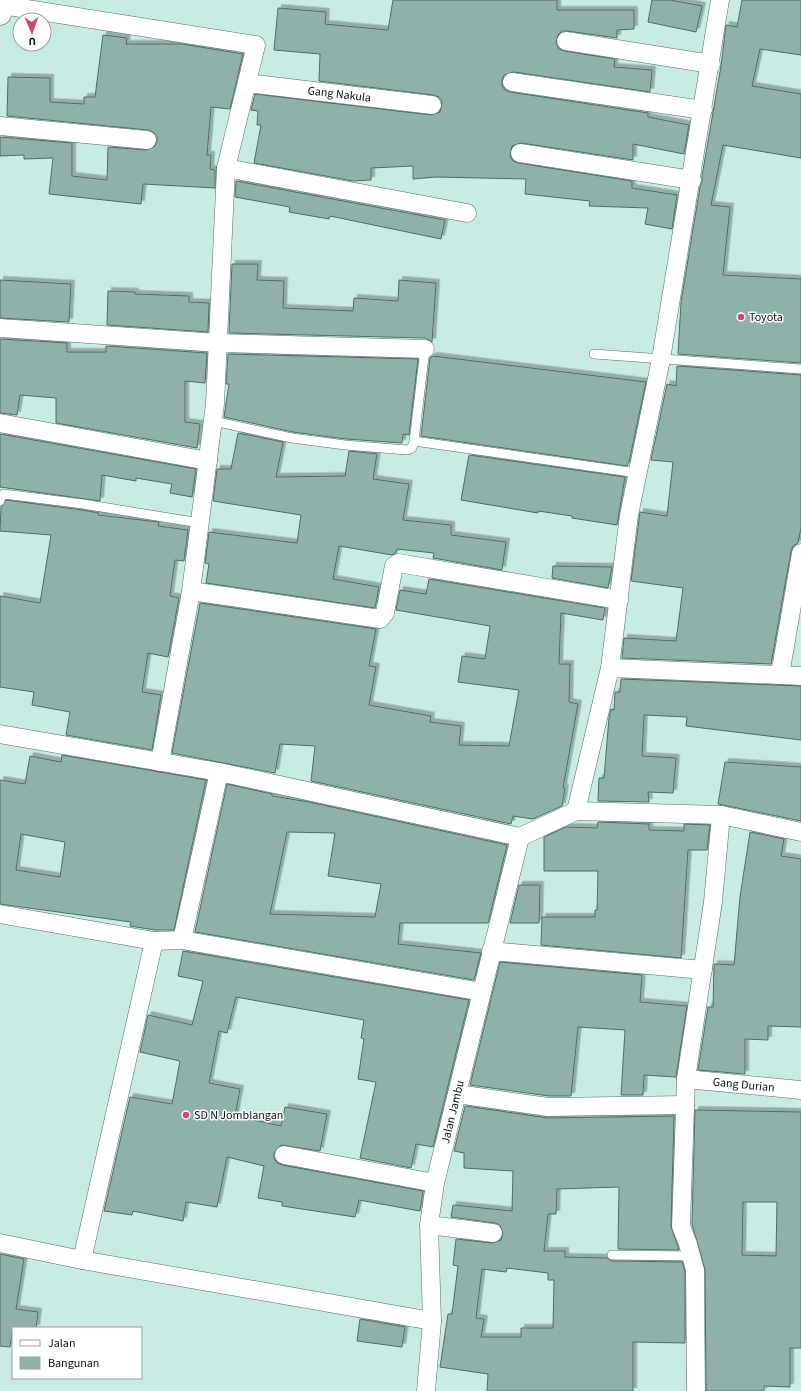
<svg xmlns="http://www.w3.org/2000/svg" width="801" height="1391" viewBox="0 0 801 1391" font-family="'Source Sans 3',sans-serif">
<defs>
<filter id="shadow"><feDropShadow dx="3.5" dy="-3.5" stdDeviation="0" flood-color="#0004"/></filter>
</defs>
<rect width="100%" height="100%" fill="#c8ebe3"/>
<!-- building -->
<path fill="#90b1a9" stroke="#4e6d66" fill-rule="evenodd" filter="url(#shadow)" d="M393,0h164v10h77v19l-17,1v8l-50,-7h-5l-4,4 -2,9 3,5 5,2 51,8 -1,8 38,3 -2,22 -136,-20 -10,3 -2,5v6l3,4 5,2 138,21v4l41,8 -5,29 -51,-10v16l-112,-17 -9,3 -2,10 3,5 5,2 114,18v7l45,7 -5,34 -27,-5 3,-16 -59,-2 1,-5 -65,-7 1,-15 -90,-2 -23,2v-13l-42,2v12l-18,1 -99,-18 7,-38h-4l1,-14 -7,-1 4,-16 176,21 9,-3 2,-11 -3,-4 -6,-2 -114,-14 1,-27 -46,-4 4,-42 48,4 -1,12 63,6z
M652,0h18l32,6 -6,26 -48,-10z
M742,0h59v55l-41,-6 -8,37 49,8v64l-78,-13 -12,60 19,2 -7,68 78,4v84l-123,-9 3,-52 19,-115 2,-5v-6l19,-110 5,-41 11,2z
M103,35l24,3 -1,6h56l61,10 -13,55 -19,-2 -4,48h4l-1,14 5,1v18l-72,-4 -2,20 -92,-10 4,-36 -29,1v-4l-24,1v-19l72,6v33l35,4 1,-33 38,3 9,-4 2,-5v-5l-4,-4 -5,-2 -141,-14 1,-39 42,1v24l34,2v-7h11z
M236,181l209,39 -4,19 -111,-23 -1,3 -40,-7 1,-5 -55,-10z
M232,264h26l-1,16 27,1 -1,27 70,3 1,-13 44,3 1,-21 37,3 -4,59 -7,-4 -196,-5z
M0,280l71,4 -2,38 -69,-4z
M108,291l27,1v2l54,2v6l20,1 -1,29 -101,-7z
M0,339l67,4v9h39v-6l101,7 -2,30 -20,-2v41l15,2 -3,24 -141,-25v-25l-36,-3 -3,20 -17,-2z
M228,354l190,5 -9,76 -6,-1 -1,9 -56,-4 -53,-7 -69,-15 5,-33h-3z
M433,356l213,26 -17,80 -2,4 -206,-30 9,-78z
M677,366l124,9v153l-3,15 -5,3 -2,5 -20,113 -149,-6 2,-20 52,3 7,-53 -52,-7 9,-69 27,4 6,-54 -22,-2 16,-76 9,2z
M238,433l45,9 -7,35 69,-1 4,-25 28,3 -4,25 36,5 -6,36 48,5v10l55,7 -4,28 -69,-12 1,-5 -37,-4 -1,4 -4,2 -53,-9 -6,33 46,8 -4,21 -169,-25 3,-19 -4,-1 4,-31 88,11 4,-28 -88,-14 4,-32h14z
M0,434l196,35 -4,28 -22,-4 2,-9 -36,-6v3l-34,-6 -2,26 -100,-14z
M469,455l156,22 -8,48 -45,-7v-2l-34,-5v2l-77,-13z
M6,500l76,10 17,3 -1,2 61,7 -1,4 30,4 -4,31 -9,-1 -5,36 9,2 -11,59 -20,-4 -6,39 19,3 -9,55 -86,-15 4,-23 -38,-7 2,-13 -34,-5v-91l40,7 11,-68 -51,-4 1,-24z
M553,566l59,1 -4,21 -56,-10z
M429,579l176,29 -2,12 -42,-7 -2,51h11l-1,38 9,2 -15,84h2l-3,18 -29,13 -20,-3 -2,8 -200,-43 4,-35 -35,-2 -5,29 -103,-20 28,-150 176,26 -7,37 7,1 -7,38 62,11 -1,6 31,4 -2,19 50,1 10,-56 -61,-8 4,-26 23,3 5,-33 -94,-16 4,-20 26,4z
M621,679l180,7v54l-115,-14 1,-9 -43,-2 -2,41 34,2 -3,35 -25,-1 1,10 -51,-1 1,-23h5l5,-60 2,-9 3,1 1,-18h5z
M62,755l144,25 -32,150h-19l-25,-4 1,-4 -131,-18v-124l25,4 5,-28 31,6zM21,834l44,8 -5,35 -44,-7z
M725,762l76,5v54l-83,-17z
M227,784l45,10v2l37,6 198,43 -19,78h-88l-2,21 83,9 -7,27 -279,-48zM287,832l48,1 -7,43 53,8 -6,33 -105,-3z
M598,822l51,2v6l35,1v-7l26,1 -3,25h-19l-7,108 -140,-13 1,-28h53v-7h2l1,-39h-54v-34l22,-10 31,1z
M750,832l34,7 -3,17 20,3v168l-33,-1v14l-23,-1v35l-47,-4 10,-63h5l1,-43 20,1 6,-68z
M519,885h21l-1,38h-29z
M183,951l286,49 -36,147 -17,-3 -5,24 -51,-10 16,-76 -18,-3 6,-40 -3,-1 3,-18 -128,-23 -9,36 -8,-2 -10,52 31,6 -5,27 46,10 4,-19 42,7 -7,37 -39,-6 -7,8v5l3,5 5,2 141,26 -3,20 -61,-11 -4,17 -73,-11v-4l-24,-4 6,-32 -37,-9 -10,50 -31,-5 -3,19 -50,-10 -1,4 -28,-4 26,-114 42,7 8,-43 -40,-9 8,-37 44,10 11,-44 -25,-5z
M500,962l142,13 -2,27 47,4 -11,71 -32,-2 -1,20h-22l4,-65 -47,-3 -7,69h-22l-79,-11z
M465,1106l83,12 126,-2 -3,110 8,24 -61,-1 1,-62 -62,2 -1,25h-8l-4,37h21v6l42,1 5,3 70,1 3,9v72l-52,-1v49h-146l1,-17 -48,-7 8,-53h4l6,-48 -5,-1 3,-26 36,4 9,-3 2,-6 -3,-9 -5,-2 -44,-6 2,-12 59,6 1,-40 -49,-3v-15l-10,-2zM507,1268l41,5v7h6l-1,48h-32v9h-40l3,-18 -8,-1 6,-49 24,3z
M695,1110l106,2v236h-11v39l-26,-1v5h-58l-1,-121 -13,-46zM743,1202h34l-1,54 -34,-1z
M0,1254l24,5 -8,50 22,3 -2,16h-23l-3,19 -10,-1z
M360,1319l45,8 -3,20 -45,-6z"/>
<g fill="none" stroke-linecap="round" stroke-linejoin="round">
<!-- lane casing -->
<g stroke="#51716a" stroke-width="10">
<path id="lane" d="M594,354l207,15
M213,421l79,17 53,7 62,5 5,-2 2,-7 11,-92
M414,441l223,32
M0,501l1,-4 3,-3 79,10 117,19
M612,1255l80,1"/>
</g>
<!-- street casing -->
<g stroke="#51716a" stroke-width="19">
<g id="street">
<path d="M2,5l254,40 -30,123 241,45"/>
<path d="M566,41l145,23"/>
<path d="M512,82l191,28"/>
<path id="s1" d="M247,83l185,22"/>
<path d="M0,126l147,14"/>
<path d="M520,153l172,27"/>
<path d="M0,328l219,15 206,6"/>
<path d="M0,423l208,38"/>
<path d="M191,591l189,28 5,-6 8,-42 1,-5 4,-3 221,37"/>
<path d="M610,668l191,8"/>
<path d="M780,675l21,-122"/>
<path d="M0,734l219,38 301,65 56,-26 145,4 80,17"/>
<path d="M160,762l31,-171 24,-187 11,-236"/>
<path d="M576,811l34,-143 19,-153 32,-156 59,-359"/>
<path d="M0,914l154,27 28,-1 300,52"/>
<path d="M182,940l37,-168"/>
<path d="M491,951l212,19"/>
<path id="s2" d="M686,1079l115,11"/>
<path d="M457,1094l91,13 137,-2"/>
<path d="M284,1155l151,28"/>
<path d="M429,1225l64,8"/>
<path d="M0,1243l82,17 350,61"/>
<path d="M82,1260l72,-319"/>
<path id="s3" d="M426,1391l6,-70 -3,-96 6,-42 85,-346"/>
<path d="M696,1391l-1,-121 -7,-26 -7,-18 5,-147 27,-177 8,-87"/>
</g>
</g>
<!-- secondary casing -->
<g stroke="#51716a" stroke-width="23">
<path id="secondary" d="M0,14l3,-14"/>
</g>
<!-- lane -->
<use href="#lane" stroke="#fff" stroke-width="9"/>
<!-- street -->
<use href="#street" stroke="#fff" stroke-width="18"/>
<!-- secondary -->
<use href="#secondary" stroke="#fff" stroke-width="22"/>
</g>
<!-- markers -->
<g fill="#cf457c" stroke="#fff" stroke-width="1.5">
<circle cx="741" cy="317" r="4"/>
<circle cx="186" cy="1115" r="4"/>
</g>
<g text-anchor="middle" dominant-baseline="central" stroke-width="3" stroke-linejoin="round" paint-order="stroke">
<!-- street labels -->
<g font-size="12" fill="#071411" stroke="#fff">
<text stroke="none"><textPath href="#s1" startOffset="93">Gang Nakula</textPath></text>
<text stroke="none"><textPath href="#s2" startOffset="58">Gang Durian</textPath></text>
<text stroke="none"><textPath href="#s3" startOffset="282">Jalan Jambu</textPath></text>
</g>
<!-- poi labels -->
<g font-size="12" fill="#071411" stroke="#fff" text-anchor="start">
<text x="749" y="317">Toyota</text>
<text x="194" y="1115">SD N Jomblangan</text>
</g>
</g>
<!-- legend -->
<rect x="12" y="1327" width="130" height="52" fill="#ffffff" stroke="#9ca1a0"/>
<rect x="20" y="1340" width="20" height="6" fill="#ffffff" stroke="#9ca1a0"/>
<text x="48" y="1347" font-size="12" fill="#071411">Jalan</text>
<rect x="20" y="1357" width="20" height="12" fill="#90b1a9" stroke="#9ca1a0"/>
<text x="48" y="1367" font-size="12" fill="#071411">Bangunan</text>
<!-- north arrow -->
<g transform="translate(32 32) rotate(178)"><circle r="19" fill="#ffffff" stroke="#9ca1a0"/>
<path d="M0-3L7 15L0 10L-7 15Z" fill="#cf457c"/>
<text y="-6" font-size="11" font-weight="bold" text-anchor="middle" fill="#071411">U</text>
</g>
</svg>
